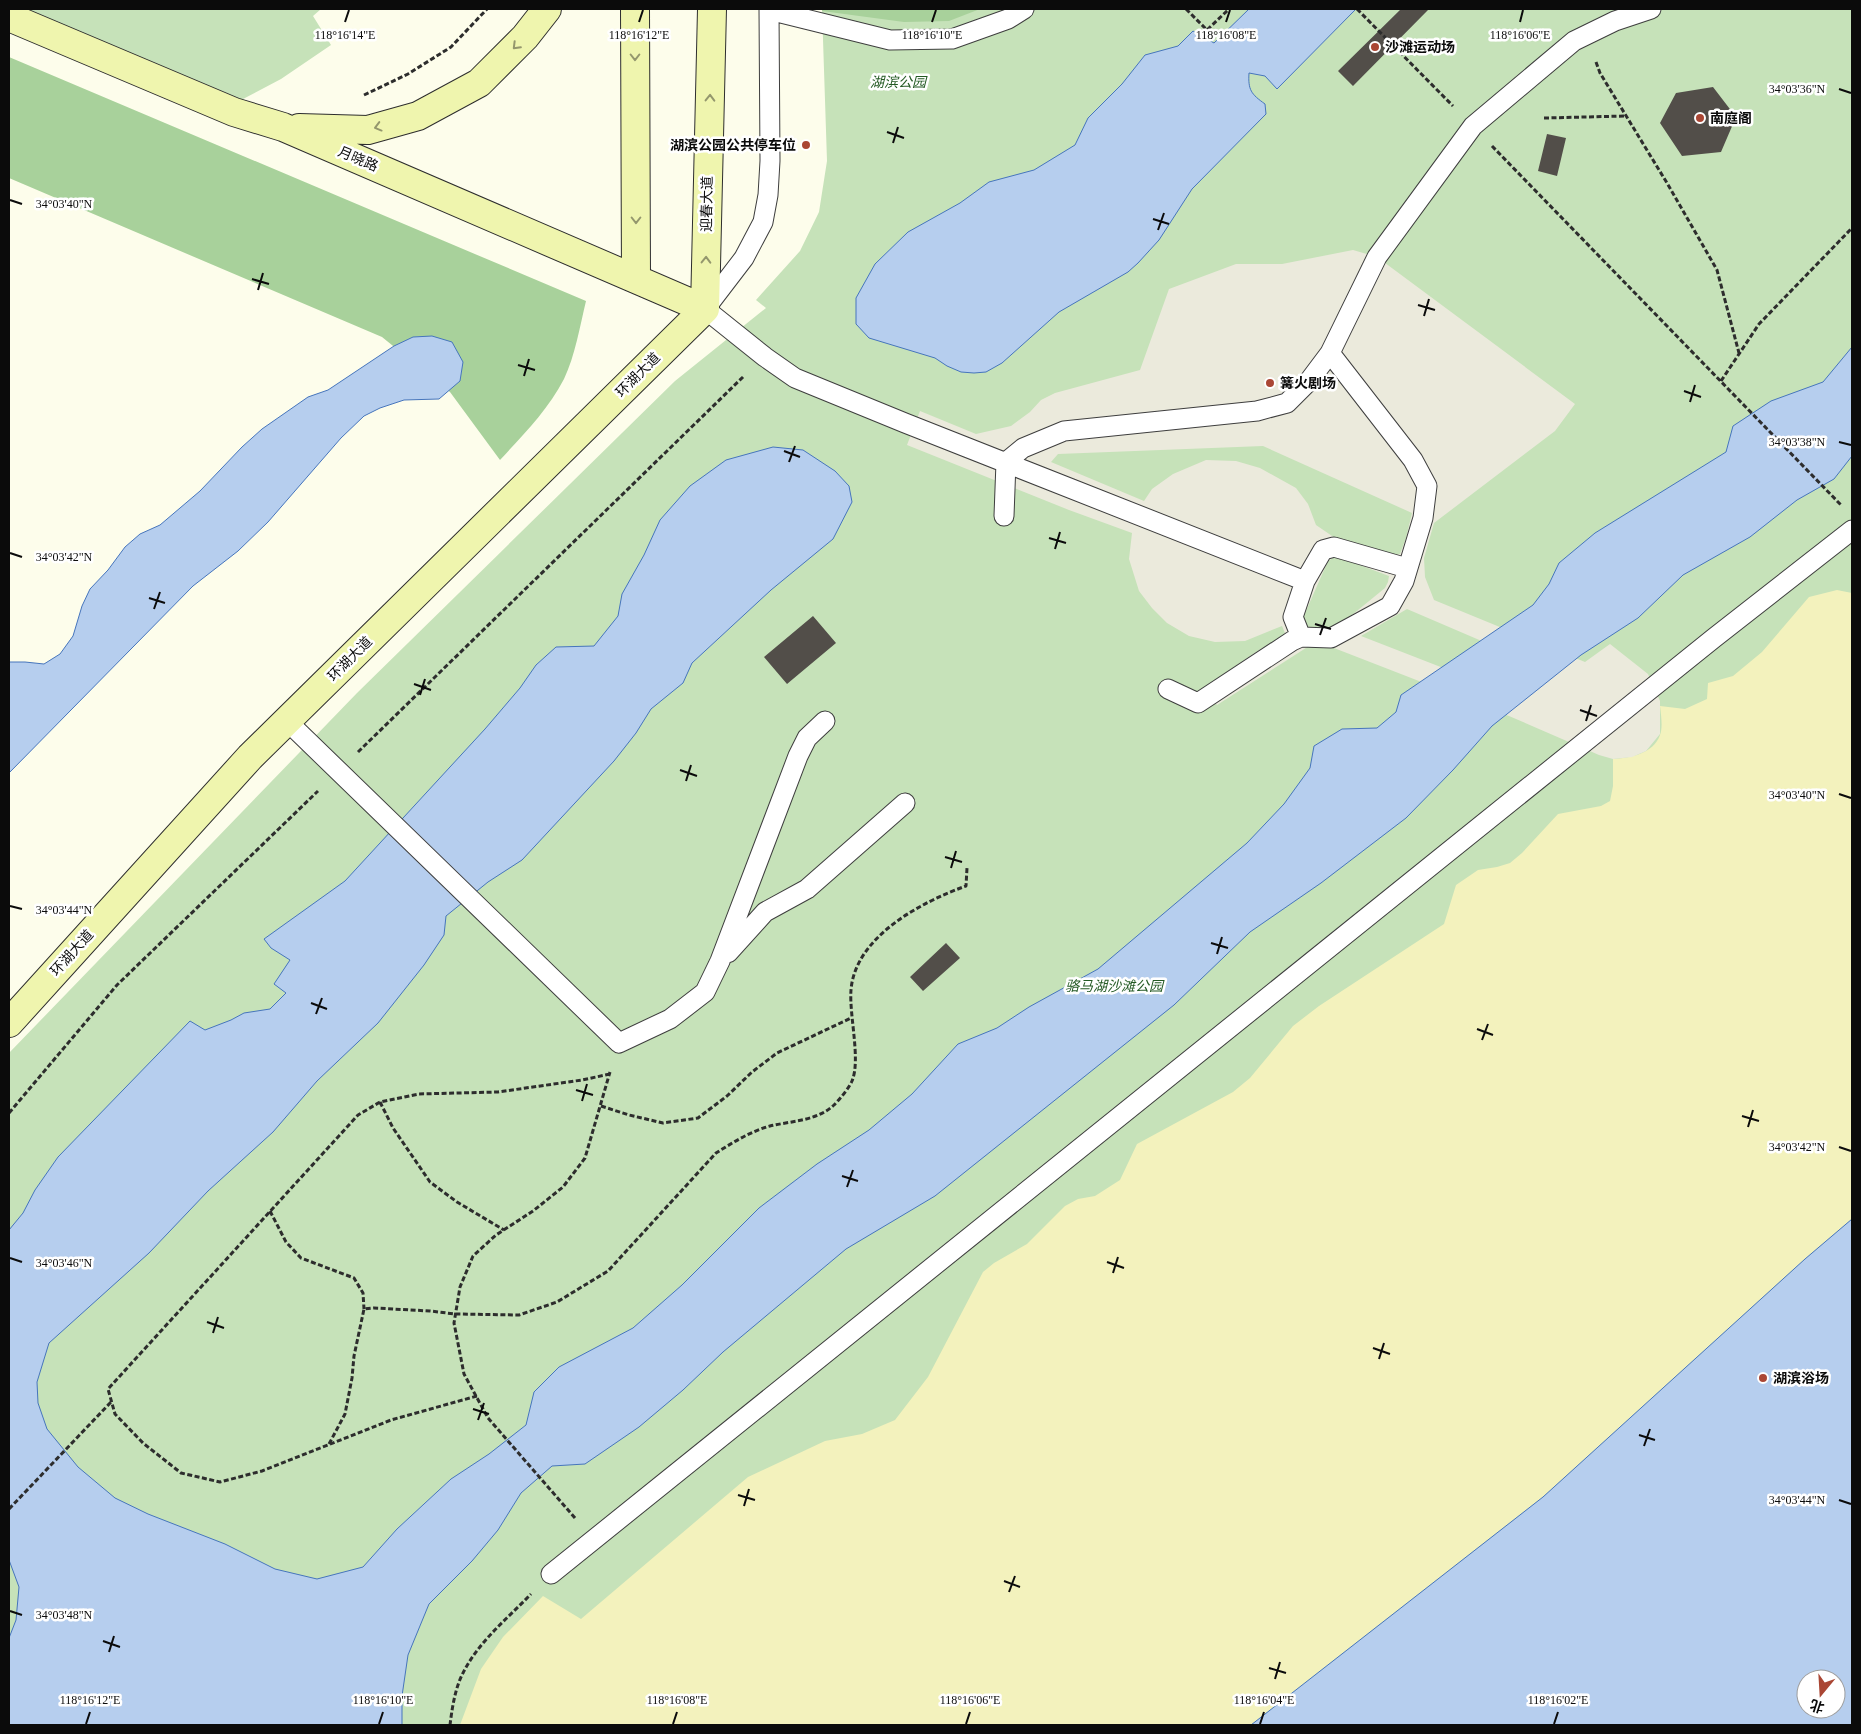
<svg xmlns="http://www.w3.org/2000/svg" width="1861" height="1734" viewBox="0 0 1861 1734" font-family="'Times New Roman','Noto Sans SC',serif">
<rect width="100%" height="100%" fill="#fdfdeb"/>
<!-- green -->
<path fill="#c6e2b9" d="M14,9h307l-8,7 18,29 -50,34 -38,20 -18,1z
M822,9h1030v1642l-46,28 -37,46h-1760v-672l348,-360 318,-312 91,-73 -10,-8 44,-49 19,-39 8,-51z"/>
<!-- forest -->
<path fill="#a8d19b" d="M822,9h158l-31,12 -45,1 -82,-11z
M9,57l577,244c-6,25 -11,55 -22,78 -16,31 -41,56 -64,81l-50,-68 -68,-55 -373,-159z"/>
<!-- sand -->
<path fill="#f3f2bd" d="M1837,590l15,3v626l-47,40 -262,238 -292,228h-791l21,-56 22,-32 40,-41 38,23 167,-142 77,-36 37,-7 33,-14 33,-43 55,-105 11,-9 33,-19 38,-38 13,-7 17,-3 25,-16 17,-36 96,-52 17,-14 43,-52 26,-20 125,-82 12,-39 22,-15 19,-3 13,-4 12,-10 36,-39 43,-8 9,-5 3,-15v-27c17,-1 40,-5 47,-24 3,-8 1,-20 0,-29l25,3 22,-10 1,-16 25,-7 29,-24 47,-55z"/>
<!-- plaza -->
<path fill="#ebeadc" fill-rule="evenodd" d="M1353,250l24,7 198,147 -20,27 -121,92 -10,35 1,19 9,23 151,62 25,-18 38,30 12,27v33l-14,17 -14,6 -19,2 -14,-4 -90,-39 -175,-68 -25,-2 -92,59 -14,-17 59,-40 13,-5 10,-10 -3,-7 -37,15 -30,1 -26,-6 -22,-13 -15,-15 -13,-17 -10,-32 3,-26 -63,-23 -162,-65 13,-34 56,23 35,-8 19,-14 11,-12 14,-7 85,-23 29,-81 67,-25h46zM1263,446l149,67 -6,25 -6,16 -12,3 -50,-17 -22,-15 -8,-21 -12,-16 -36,-20 -24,-7 -30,-1 -33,14 -21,15 -8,12 -93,-39 7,-8zM1334,557l7,1 48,18 -1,6 -3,6 -49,40 -21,3 -9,-5 -4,-6 26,-59zM1407,609l84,36 -40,26 -90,-35z"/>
<!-- water -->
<path fill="#b6ceee" stroke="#4675bc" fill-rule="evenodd" d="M1249,9h107l-79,80 -12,-13 -16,-3c-1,17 2,21 16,31l1,10 -74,75 -33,51 -21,23 -10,9 -69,40 -57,51 -16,9 -12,1 -13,-1 -14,-6 -12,-8 -66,-20 -13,-14v-26l19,-34 33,-32 52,-29 29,-21 45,-12 41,-25 13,-27 34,-34 23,-29 33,-9 15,-15 21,12z
M432,336l20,6 11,20 -3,19 -21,18 -35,1 -24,8 -16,8 -23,22 -73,84 -30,29 -45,35 -184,187v-111h16l19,2 16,-10 13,-18 9,-30 8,-17 18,-19 17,-23 15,-13 20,-9 40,-34 42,-44 20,-18 46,-32 20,-7 66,-44 19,-9z
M1852,347v109l-18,23 -37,21 -47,37 -67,38 -45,43 -57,37 -89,71 -39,44 -47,48 -85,65 -71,49 -76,73 -239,191 -89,53 -123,103 -40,38 -44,37 -54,37 -33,2 -31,27 -23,37 -26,31 -43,43 -21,51 -6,41v29h-393v-87l7,-18 3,-33 -10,-27v-330l14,-17 12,-23 23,-33 132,-136 15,9 26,-10 13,-7 26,-4 16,-16 -12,-9 16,-24 -19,-12 -7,-9 81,-58 140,-152 35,-41 16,-23 20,-18 38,-1 24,-30 4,-22 22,-39 16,-35 30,-34 36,-26 47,-13 30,3 32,21 14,15 3,16 -19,37 -62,51 -79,73 -9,20 -32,26 -15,24 -22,28 -92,99 -34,22 -42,34 -2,19 -20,30 -46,58 -61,58 -44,51 -65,59 -59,62 -100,90 -12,39 1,21 9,26 31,38 37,31 33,16 77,30 50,25 42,10 46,-12 34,-38 54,-50 38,-25 37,-29 8,-33 25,-25 74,-39 49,-43 77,-77 58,-44 52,-34 43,-36 46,-50 39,-16 32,-21 69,-38 149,-126 37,-39 26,-36 4,-22 28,-17 35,-1 19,-16 5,-17 132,-90 16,-21 10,-21 36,-30 131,-81 7,-26 38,-25 52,-19z
M1852,1219v506h-601l292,-228 262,-238zM1806,1679h30v30h-30z"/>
<!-- building -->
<path fill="#524e49" d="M1401,9h25l2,1 -75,76 -15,-15z
M1713,87l23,30 -15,35 -39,4 -22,-33 16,-30z
M1547,134l19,4 -9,38 -19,-5z
M813,616l23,27 -49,41 -23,-27z
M946,943l14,15 -37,33 -13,-14z"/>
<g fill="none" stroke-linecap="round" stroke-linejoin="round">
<!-- lane casing -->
<g stroke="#3e3e3e" stroke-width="21">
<path id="lane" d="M769,9l1,152 -2,34 -5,27 -19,36 -39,51 60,48 30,21 110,45 400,158
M769,10l121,30 62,-1 56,-20 16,-10
M1004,516l2,-54 17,-14 41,-17 193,-20 30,-8 22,-22 21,-28 47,-96 96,-131 101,-85 41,-20 36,-12
M1301,637l-8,-20 12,-36 18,-31 11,-3 73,21
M1168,689l30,14 94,-62 9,-4 30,1 59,-32 14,-25 19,-63 4,-32 -14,-26 -83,-107
M287,721l332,322 51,-24 35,-27 15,-31 78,-205 9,-18 18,-17
M728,953l37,-41 42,-23 98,-86
M551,1574l1163,-936 138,-108"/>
</g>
<!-- secondary casing -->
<g stroke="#2d2d2d" stroke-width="30">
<path id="secondary" d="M635,9l1,269
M9,17l225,95 49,15 422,182
M299,128l69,2 50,-14 61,-33 46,-46 22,-28
M705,309l7,-300
M9,1023l241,-266 455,-448"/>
</g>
<!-- path -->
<path stroke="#2d2d2d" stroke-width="3" stroke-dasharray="5 2.5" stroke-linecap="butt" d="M1186,9l21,21 22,-21
M1357,9l96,97
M1596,62l4,11 67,110 50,87 22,83
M364,95l44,-21 43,-27 36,-38
M1544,118l83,-2
M1492,146l349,359
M1721,381l38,-57 93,-96
M358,752l386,-376
M380,1102l13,26 37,54 27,20 47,28
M601,1106l28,9 34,8 35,-5 29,-22 25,-24 25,-19 74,-35
M9,1113l108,-128 201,-194
M270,1211l16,31 15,16 53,20 9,15 1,16
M477,1396l-86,24 -129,51 -42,11 -39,-9 -38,-30 -28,-29 -7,-25 250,-274 22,-13 39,-8 79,-2 84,-12 28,-6
M329,1444l16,-30 7,-36 2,-22 10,-47 10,-1 56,3 25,3 64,1 38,-13 51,-31 108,-118c16,-10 35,-22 54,-27 21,-5 47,-5 64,-21 6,-6 15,-17 18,-24 9,-21 -3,-66 -1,-91 4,-53 70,-88 115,-104l1,-18
M9,1509l102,-107
M575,1518l-87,-100 -24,-44 -10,-51 6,-36 13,-31 23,-21 37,-24 30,-24 22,-29 25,-86
M450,1725c2,-16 5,-37 13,-52 16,-32 44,-54 68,-79"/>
<!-- lane -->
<use href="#lane" stroke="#fff" stroke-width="19"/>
<!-- secondary -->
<use href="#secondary" stroke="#eff5ae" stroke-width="28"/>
</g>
<!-- one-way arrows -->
<defs><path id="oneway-chevron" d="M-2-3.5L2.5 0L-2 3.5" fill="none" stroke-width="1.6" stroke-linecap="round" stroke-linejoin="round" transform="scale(1.25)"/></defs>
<g stroke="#94976d">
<use href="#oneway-chevron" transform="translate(516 46) rotate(135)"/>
<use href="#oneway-chevron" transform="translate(635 57) rotate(90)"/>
<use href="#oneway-chevron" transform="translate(710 98) rotate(-89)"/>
<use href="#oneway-chevron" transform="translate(378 127) rotate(165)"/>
<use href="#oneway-chevron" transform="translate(636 220) rotate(90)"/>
<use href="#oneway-chevron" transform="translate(706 260) rotate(-89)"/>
</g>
<!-- ticks -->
<path fill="none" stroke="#0b0b0b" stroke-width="2" d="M345,22l4,-12M639,22l4,-12M932,22l4,-12M1226,22l4,-12M1520,22l3,-12M1839,89l12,4M887,132l17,6M893,143l5,-16M10,200l12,4M1153,219l16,5M1158,230l6,-17M252,279l17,5M258,290l5,-17M1418,305l17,5M1424,316l5,-17M518,365l17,5M524,376l5,-17M1684,391l17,6M1690,402l5,-17M1839,442l12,3M784,451l16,6M789,462l6,-16M1049,538l17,5M1055,549l5,-17M10,553l12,4M149,598l16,5M154,609l6,-17M1315,624l16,5M1320,635l6,-17M414,684l17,6M420,695l5,-16M1580,710l17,6M1586,721l5,-16M680,770l17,6M686,781l5,-16M1839,794l12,4M945,857l17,5M951,868l5,-17M10,906l12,3M1211,943l17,5M1217,954l5,-17M311,1003l16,6M316,1014l6,-16M1477,1029l16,6M1482,1040l6,-16M576,1090l17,5M582,1101l5,-17M1742,1116l17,5M1748,1127l5,-17M1839,1147l12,4M842,1176l16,5M847,1187l6,-17M10,1258l12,4M1107,1262l17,6M1113,1273l5,-16M207,1322l17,6M213,1333l5,-16M1373,1348l17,6M1379,1359l5,-16M473,1409l16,5M478,1420l6,-17M1639,1435l16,5M1644,1446l6,-17M738,1495l17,5M1839,1500l12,4M744,1506l5,-17M1004,1581l16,6M1009,1592l6,-16M10,1611l12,4M103,1641l17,6M109,1652l5,-16M1269,1668l17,5M1275,1679l5,-17M86,1724l4,-12M379,1724l4,-12M673,1724l4,-12M966,1724l4,-12M1260,1724l4,-12M1554,1724l4,-12"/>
<!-- markers -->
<g fill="#aa4634" stroke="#fff" stroke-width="2">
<circle cx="1375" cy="47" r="5"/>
<circle cx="1700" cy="118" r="5"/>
<circle cx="806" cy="145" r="5"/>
<circle cx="1270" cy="383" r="5"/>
<circle cx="1763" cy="1378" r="5"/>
</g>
<g text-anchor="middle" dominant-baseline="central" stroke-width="5" stroke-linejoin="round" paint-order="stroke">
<!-- poi labels -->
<g font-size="14" font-weight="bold" fill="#0b0b0b" stroke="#fff" text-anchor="start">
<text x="1385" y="47">沙滩运动场</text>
<text x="1710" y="118">南庭阁</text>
<text x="796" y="145" text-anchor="end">湖滨公园公共停车位</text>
<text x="1280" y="383">篝火剧场</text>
<text x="1773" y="1378">湖滨浴场</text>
</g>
<!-- park labels -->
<g font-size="14" font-style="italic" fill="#245a24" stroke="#fff">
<text x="898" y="82">湖滨公园</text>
<text x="1114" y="986">骆马湖沙滩公园</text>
</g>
<!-- street labels -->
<g font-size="14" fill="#0b0b0b" stroke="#fff">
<text transform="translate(358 159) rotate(23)">月晓路</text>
<text transform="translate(707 204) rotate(-89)">迎春大道</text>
<text transform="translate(638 375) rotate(-45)">环湖大道</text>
<text transform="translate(350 659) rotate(-45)">环湖大道</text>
<text transform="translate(72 953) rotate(-48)">环湖大道</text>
</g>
</g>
<g font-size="12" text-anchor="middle" fill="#0b0b0b" stroke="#fff" stroke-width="5" stroke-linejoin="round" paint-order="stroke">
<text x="345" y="39">118°16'14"E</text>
<text x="639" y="39">118°16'12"E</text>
<text x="932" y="39">118°16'10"E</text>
<text x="1226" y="39">118°16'08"E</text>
<text x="1520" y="39">118°16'06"E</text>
<text x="1797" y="93">34°03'36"N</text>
<text x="64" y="208">34°03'40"N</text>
<text x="1797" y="446">34°03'38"N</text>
<text x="64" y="561">34°03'42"N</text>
<text x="1797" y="799">34°03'40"N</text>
<text x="64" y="914">34°03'44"N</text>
<text x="1797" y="1151">34°03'42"N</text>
<text x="64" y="1267">34°03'46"N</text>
<text x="1797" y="1504">34°03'44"N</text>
<text x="64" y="1619">34°03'48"N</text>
<text x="90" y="1704">118°16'12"E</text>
<text x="383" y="1704">118°16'10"E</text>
<text x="677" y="1704">118°16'08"E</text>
<text x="970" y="1704">118°16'06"E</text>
<text x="1264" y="1704">118°16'04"E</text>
<text x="1558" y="1704">118°16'02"E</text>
</g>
<!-- border -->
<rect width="1861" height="1734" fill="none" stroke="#0b0b0b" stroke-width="20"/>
<!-- north arrow -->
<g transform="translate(1821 1694) rotate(198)"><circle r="24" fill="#ffffff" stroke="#9d9d9d"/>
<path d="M0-4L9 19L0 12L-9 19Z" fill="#aa4634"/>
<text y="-8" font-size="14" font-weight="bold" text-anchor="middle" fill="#0b0b0b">北</text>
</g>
</svg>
